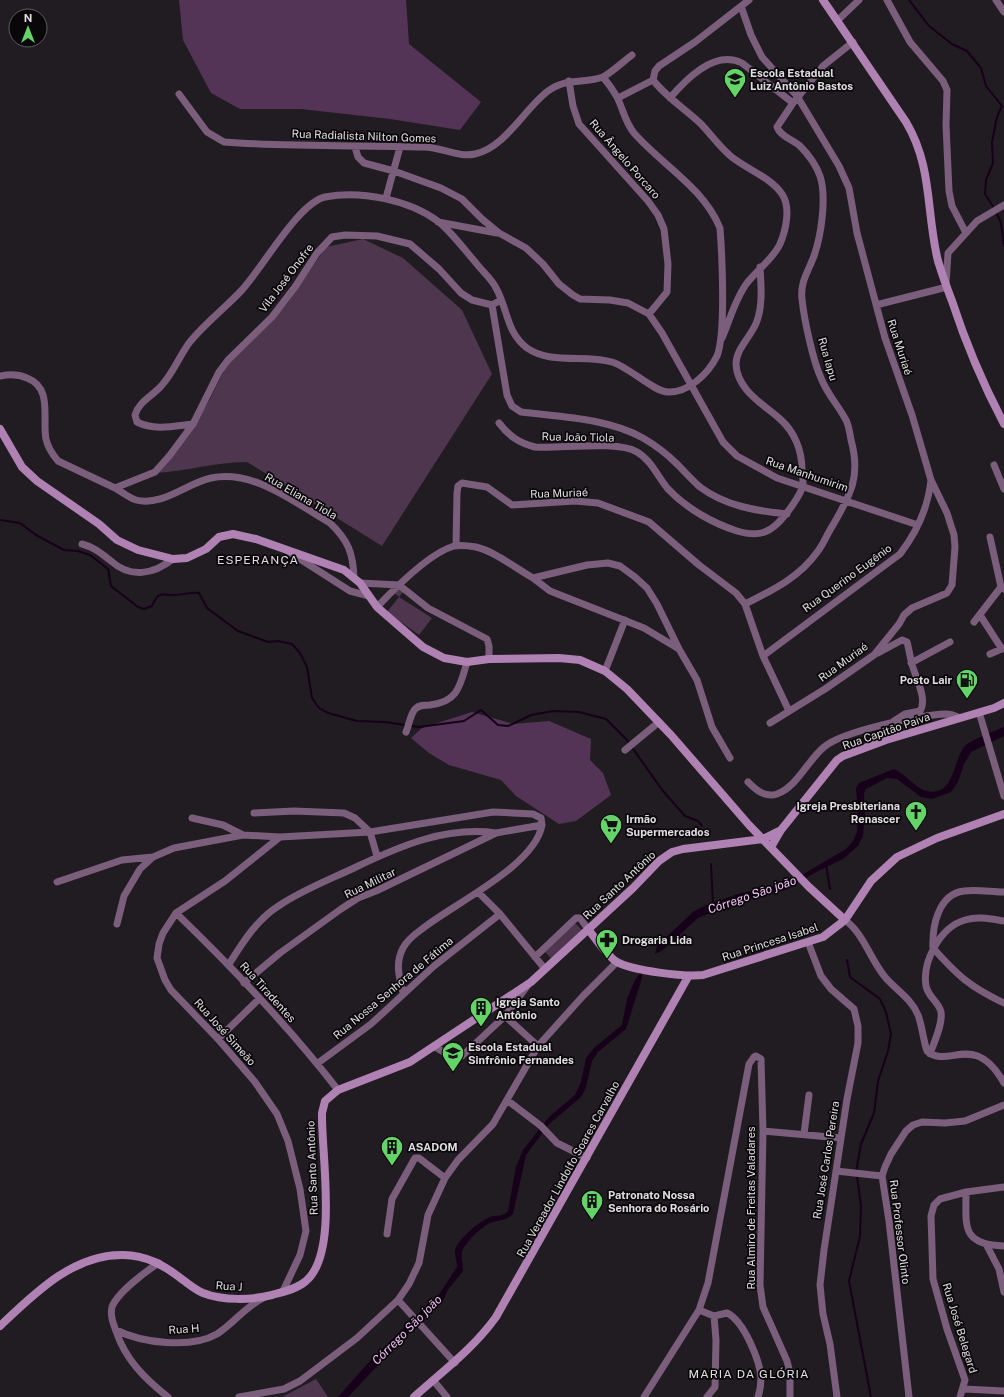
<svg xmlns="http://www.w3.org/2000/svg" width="1004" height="1397" viewBox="0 0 1004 1397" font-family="'Public Sans',sans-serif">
<rect width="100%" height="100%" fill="#211c21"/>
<!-- green -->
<path fill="#4d364e" d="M363,239l40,19 59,52 30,64 -110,172 -135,-84c-31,0 -60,9 -91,11l23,-27 30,-45 18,-37 60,-60 39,-57z
M397,589l6,3 -4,5 33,21 -13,17 -32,-23 12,-15 -5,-4z
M574,922l9,9 -30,29 -9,-9z
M316,1379l12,18h-46z"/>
<!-- forest -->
<path fill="#543456" d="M179,0h227l3,44 72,58 -21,28 -70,-11 -89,-10h-61l-29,-16 -28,-53z
M472,712l41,12 36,-3 42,18 -1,21 13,13 8,22 -35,26 -17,3 -43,-28 -15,-16 -52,-15 -20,-12 -18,-15 11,-10z"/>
<!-- water -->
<path fill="#17001a" d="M1004,727v9l-33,16 -7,12 -6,18 -7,10 -19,7 -11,-2 -24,-18 -10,-1 -21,11 -2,4 1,21 -2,22 -5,10 -15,13 -25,12 -33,19 -48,12 -39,16 -35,32 -8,4 2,-8 36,-34 13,-7 32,-11 52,-12 56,-33 7,-8 4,-9 1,-19 -2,-25 3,-5 35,-14c12,5 20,19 33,22 28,6 26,-32 38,-45 8,-7 29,-15 39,-19z
M642,971v7l-16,51 -28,23 -6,9 -6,26 -5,10 -32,27 -23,31 -13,59c-9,8 -13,5 -23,9 -8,3 -26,21 -28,29 -1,5 1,13 1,19l-16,20 -3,8 -31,29 -65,69h-10l31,-35 60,-59 7,-4 21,-32c0,-5 -2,-10 -2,-15 0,-11 24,-30 33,-34 7,-4 14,0 20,-7l8,-44 7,-17 26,-33 26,-22 6,-13 5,-24 8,-10 28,-23 5,-26 8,-19z"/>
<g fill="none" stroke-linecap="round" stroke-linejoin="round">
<!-- stream -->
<path stroke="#17001a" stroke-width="2" d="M909,0l20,26 23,18 15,7 14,17 5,18 16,20 -5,11 -5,25 1,21 -7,17 -1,14 9,14
M996,212l5,11 3,23
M0,520l20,3 16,12 28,15 14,1 12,4 18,14 3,17 27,21 6,2 8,-3c7,-15 8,-11 22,-11 9,0 16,-3 25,-2l8,15 31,23 30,11 10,-1 14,3 8,9 7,14 5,31 7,10 9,5 29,8 28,1 34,5 45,-6 17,-11 17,15 10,1 23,-11 22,-4 26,1 27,7 20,20 37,52 22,25 13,5 4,5
M711,864l2,41
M826,865l4,24
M847,960l3,17 30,22 6,13 5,22 -3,17 -10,30 -4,32 -13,31 -5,28
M857,1176l4,30 -1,30 -11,45 22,116"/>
<!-- street -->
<path stroke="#7a5e7c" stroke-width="7" d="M887,0l23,42 33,39 4,9 -1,35 3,66 3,15 14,27
M996,0l8,12
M741,6l10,29 11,22 35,39 42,70 10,22 8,45 28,105 27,77 19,65 16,33 7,22 1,12 -3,38 -5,8 -35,15 -8,7 -5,9 -25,31 -49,34 -55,34
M838,20l21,-20
M653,80l2,-9 4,-5 36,-24 54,-42
M569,81l4,25 6,18 69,77 10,14 6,14 4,35 -1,28 -18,22
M179,94l28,38 17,10c66,5 133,3 200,5 17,0 35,11 51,7 30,-6 50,-46 73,-63 19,-14 36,-7 55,-14 8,-4 21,-16 29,-22
M618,98l35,-18c13,17 31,28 47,43 11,11 20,25 33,35 16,12 38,20 49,36 9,13 4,36 -2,50 -7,15 -22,25 -33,39 -12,16 -17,37 -25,55
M670,98c16,-19 45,-49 72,-35l51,40
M355,147l3,10 6,6 30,8 47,17 21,11 20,20 17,14 27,15 17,16 16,20 14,11 7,4 30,1 18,3 21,11 13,19 61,109 14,14 40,22 141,47
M386,198l14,-51
M438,222l59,11
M946,284l2,-31 29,-32 27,-16
M492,305l15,90 5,11 9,6c40,5 86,6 122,26 12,7 24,16 34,26 8,8 15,16 23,23 25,19 57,24 87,27
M876,305l71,-18
M0,376c10,-2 18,-2 27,2 26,10 15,40 19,61 2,9 6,15 12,22 19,9 38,18 57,27 7,4 14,10 21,12 26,7 51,-17 75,-22 43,-9 84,25 119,45 18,17 23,30 24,54
M499,423c10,13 20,20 36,24 25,2 82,-7 102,5 14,8 21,25 31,37 18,19 44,34 69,42 17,5 29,4 41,-8 8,-8 23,-28 25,-38 0,-5 0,-10 -1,-15 0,-19 -7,-38 -22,-51 -17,-15 -43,-29 -44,-55 0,-16 16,-28 21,-43 6,-16 4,-37 3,-54
M193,424c-19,2 -38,7 -56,-2l-2,-7c4,-14 18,-19 27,-30 11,-12 17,-28 27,-42 16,-20 35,-34 52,-52 21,-22 57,-88 84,-94 36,-7 85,3 114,25 14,12 25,27 37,41 6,8 16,16 20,25 12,21 10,44 31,60 24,17 58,6 85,14 17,5 42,30 56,30 20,1 40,-18 49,-36 9,-22 5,-102 3,-128 -17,-41 -58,-63 -86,-95 -9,-11 -11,-24 -17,-36 -4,-7 -9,-14 -14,-20
M994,465l10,24
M115,488l40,-16 15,-17 23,-31 26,-52 9,-12 44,-43 23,-30 22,-34 15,-16 13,-2 32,1 33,8 29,25 22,24 11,7 20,5 9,-5
M990,537l11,50 3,2
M82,544c12,3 19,9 29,17 20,18 43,13 62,-2
M456,546l1,-53 1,-7 4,-3 25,4 25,18 63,-4 23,2 51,19 50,43 37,28 9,11 18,52 26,55
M289,552l61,39 19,5
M533,578l17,13 94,37 35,21
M360,583l39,2 29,23 59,31 2,7v13
M745,604c28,-14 55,-27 73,-53 6,-8 9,-17 15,-26 18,-31 28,-49 18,-85 -1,-6 -2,-14 -5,-20 -8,-15 -19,-26 -25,-42 -8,-17 -17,-59 -19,-79 -2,-17 6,-27 12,-43 7,-20 13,-59 6,-80 -4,-11 -11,-21 -20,-30 -7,-6 -20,-10 -23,-19l16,-24 30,-37 30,-24
M377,607c18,-19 52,-54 77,-61 6,-1 16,0 22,1 20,5 39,21 57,31l54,-13 21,-2 12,3 15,11 12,11 10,16 22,45 18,31 15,47 18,31
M980,615l22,34
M974,622l27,-35
M878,653l24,-13 5,2c2,7 3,15 5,22 3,13 16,35 8,47l-15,3 -11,7
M990,654l14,-6
M763,656l137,-102c17,-22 28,-46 31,-74
M911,663l39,-21
M605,671l20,-51
M979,712l25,84
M406,732c3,-7 4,-17 9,-23 4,-4 9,-4 15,-4 28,-3 30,-19 37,-43
M625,750l34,-28
M748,782c8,8 17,16 29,12 20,-7 31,-34 47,-47 19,-16 96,-32 122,-33 5,0 10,2 14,4
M254,813l40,-2 50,2 11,5 15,14 7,24
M192,818l31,7 20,10
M280,837l-55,44 -49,32 -13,20 -4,11 -2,14 8,22 6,10 47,49 37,43 22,32 11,27 12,48 6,42 -6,24 -17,36
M57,882l65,-22 31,-3
M478,892l22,22 45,55
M1004,892c-13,0 -27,-3 -40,-1 -26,3 -32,36 -31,57 25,28 37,39 71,55
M176,913c57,55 113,114 162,177
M845,920c19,14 25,39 40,57 11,13 26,21 33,38 4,10 5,24 9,36 22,19 47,-21 77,32
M117,924l7,-28 16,-27 13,-12 21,-9 69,-13 37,2 90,-5 123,-20 40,2 8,4 1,7
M808,942l13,34 10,13 23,20 4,17v17l-11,56 -23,151 -4,35 3,29 7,30 7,53
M535,957l41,-39h4l8,11
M229,964c14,-22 28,-45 51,-59 24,-16 51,-26 76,-38 44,-21 90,-41 140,-34
M244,983l36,-30 61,-44 17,-11 18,-7 120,-58 46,-8c-7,41 -89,79 -120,104 -7,5 -15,11 -19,19 -8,15 -4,29 0,44
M505,1016l33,30
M218,1039l41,-40
M435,1047l17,10 10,-1 43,-40 23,-31
M930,1054c4,-12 13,-30 11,-42 -2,-10 -13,-15 -15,-26 -4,-24 14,-59 39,-66 13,-4 26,-1 39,1
M318,1063l53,-39 63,-58 66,-52
M507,1100l34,26 16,17 30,15
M763,1131l78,7
M804,1134l5,-39
M836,1171l46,5
M966,1192c0,34 -5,53 38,54
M387,1234l5,-35 23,-41h4l26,20
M987,1246l12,23 5,23
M159,1263c-13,8 -42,30 -47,44 -2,8 1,16 4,24 9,28 29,48 52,66
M398,1300l57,63
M699,1310l15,6 13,-3c17,8 33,48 34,65 0,7 -1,13 -3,19
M116,1330c26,13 75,19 101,4 17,-11 28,-27 46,-36
M433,1380l14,17
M964,1389l40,2
M239,1397l45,-8 16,-8 57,-43 41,-38 11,-16 10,-21 9,-48 17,-37 13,-18 35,-36 45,-78 45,-50 34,-34
M644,1397l55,-87 9,-27 41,-219 5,-7 2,-1 5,3 2,72 -3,154 3,22 24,54 3,12v24
M707,1397l8,-10 1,-47 -2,-24
M909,1397l-20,-176 -7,-45 3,-9 6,-13 15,-23 7,-6 9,-3 23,1 20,-2 39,-16
M960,1397l5,-17 -18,-51 -14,-50 -2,-63 3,-11 6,-6 26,-7 38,-5"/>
<!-- secondary -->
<path stroke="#b082b3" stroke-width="8" d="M823,0l83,122c27,45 20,91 32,139 4,13 9,27 14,40 14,43 31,83 52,123
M0,429l22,38 15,14 62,43 18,16 21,10 35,9 14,-1 19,-9 13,-12 14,-3 23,5 88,31 16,13 17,24 46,40 21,11 23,4 22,-3 70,-1 21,2 25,11 22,18 44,46 78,90 60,62 36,33
M771,847l10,-17 56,-70 6,-4 43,-16 108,-32 10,-5
M588,929c7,9 20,28 29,33 17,9 67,15 86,13l120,-38 22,-17 26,-39 26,-24 40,-19 67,-24
M0,1326c34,-32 73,-72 123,-71 24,0 42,11 60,25 7,5 13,10 20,13 20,8 49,7 69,2 11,-3 25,-6 34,-14 33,-28 15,-128 16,-168l3,-12 13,-11 72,-28 121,-80 102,-94 26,-27 13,-9 11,-3 80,-10 18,-9
M414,1397c29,-26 59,-48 82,-80l192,-340"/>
</g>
<!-- icons -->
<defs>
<g id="school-pin" transform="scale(1.15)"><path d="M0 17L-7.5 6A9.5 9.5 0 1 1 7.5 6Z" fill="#64d468" stroke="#090709"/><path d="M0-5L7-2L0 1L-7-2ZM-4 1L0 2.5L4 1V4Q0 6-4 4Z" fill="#111"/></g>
<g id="fuel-pin" transform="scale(1.15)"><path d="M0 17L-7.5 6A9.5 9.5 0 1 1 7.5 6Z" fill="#64d468" stroke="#090709"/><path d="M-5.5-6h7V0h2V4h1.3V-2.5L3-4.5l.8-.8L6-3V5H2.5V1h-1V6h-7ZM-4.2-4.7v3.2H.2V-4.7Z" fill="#111"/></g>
<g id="church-pin" transform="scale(1.15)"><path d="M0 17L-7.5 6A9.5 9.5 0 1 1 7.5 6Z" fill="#64d468" stroke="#090709"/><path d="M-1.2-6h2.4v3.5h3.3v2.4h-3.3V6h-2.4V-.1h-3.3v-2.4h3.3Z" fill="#111"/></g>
<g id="supermarket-pin" transform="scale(1.15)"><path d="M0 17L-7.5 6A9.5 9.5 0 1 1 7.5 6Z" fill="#64d468" stroke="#090709"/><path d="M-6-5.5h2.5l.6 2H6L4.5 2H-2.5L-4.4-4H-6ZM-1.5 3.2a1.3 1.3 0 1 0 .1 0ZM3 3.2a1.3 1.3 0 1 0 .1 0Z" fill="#111"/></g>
<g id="pharmacy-pin" transform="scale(1.15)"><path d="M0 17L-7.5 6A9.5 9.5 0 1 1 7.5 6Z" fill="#64d468" stroke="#090709"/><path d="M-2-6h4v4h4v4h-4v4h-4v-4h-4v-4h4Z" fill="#111"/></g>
<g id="building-pin" transform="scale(1.15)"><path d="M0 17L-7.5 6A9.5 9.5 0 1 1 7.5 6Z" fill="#64d468" stroke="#090709"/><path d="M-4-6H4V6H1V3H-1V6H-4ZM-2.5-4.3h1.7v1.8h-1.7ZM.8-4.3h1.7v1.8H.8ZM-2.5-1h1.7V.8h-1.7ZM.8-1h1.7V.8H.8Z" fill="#111"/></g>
</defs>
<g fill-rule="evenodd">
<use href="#school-pin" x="735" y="79"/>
<use href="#fuel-pin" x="967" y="680"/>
<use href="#church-pin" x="916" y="812"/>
<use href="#supermarket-pin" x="611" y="825"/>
<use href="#pharmacy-pin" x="607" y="940"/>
<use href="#building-pin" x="481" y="1008"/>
<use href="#school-pin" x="453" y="1053"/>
<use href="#building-pin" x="392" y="1147"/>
<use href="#building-pin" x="592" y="1201"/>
</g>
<g text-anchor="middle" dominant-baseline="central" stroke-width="3.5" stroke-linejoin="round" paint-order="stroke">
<!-- poi labels -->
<g font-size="11" font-weight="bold" fill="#e1dee1" stroke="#090709" text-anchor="start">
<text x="750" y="73">Escola Estadual<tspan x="750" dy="13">Luiz Antônio Bastos</tspan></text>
<text x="952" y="680" text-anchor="end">Posto Lair</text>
<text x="900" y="806" text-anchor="end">Igreja Presbiteriana<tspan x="900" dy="13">Renascer</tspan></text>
<text x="626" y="819">Irmão<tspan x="626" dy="13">Supermercados</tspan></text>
<text x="622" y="940">Drogaria Lida</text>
<text x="496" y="1002">Igreja Santo<tspan x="496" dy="13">Antônio</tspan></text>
<text x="468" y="1047">Escola Estadual<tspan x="468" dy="13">Sinfrônio Fernandes</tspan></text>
<text x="408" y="1147">ASADOM</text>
<text x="608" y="1195">Patronato Nossa<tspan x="608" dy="13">Senhora do Rosário</tspan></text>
</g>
<!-- street labels -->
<g font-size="11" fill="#e1dee1" stroke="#090709">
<text transform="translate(364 136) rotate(2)">Rua Radialista Nilton Gomes</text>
<text transform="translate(625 159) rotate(49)">Rua Ângelo Porcaro</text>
<text transform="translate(286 278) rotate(-53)">Vila José Onofre</text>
<text transform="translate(900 347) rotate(72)">Rua Muriaé</text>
<text transform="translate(828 359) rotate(74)">Rua Iapu</text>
<text transform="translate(578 437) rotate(1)">Rua João Tiola</text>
<text transform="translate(807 474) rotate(19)">Rua Manhumirim</text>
<text transform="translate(559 493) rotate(-2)">Rua Muriaé</text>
<text transform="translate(301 496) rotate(30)">Rua Eliana Tiola</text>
<text transform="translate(847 578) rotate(-36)">Rua Querino Eugênio</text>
<text transform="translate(843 662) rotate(-36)">Rua Muriaé</text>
<text transform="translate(886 731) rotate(-19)">Rua Capitão Paiva</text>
<text transform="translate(370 883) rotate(-26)">Rua Militar</text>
<text transform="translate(619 885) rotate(-43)">Rua Santo Antônio</text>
<text transform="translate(770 942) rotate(-18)">Rua Princesa Isabel</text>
<text transform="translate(393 988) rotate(-40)">Rua Nossa Senhora de Fátima</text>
<text transform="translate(268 992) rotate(48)">Rua Tiradentes</text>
<text transform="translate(225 1032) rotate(48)">Rua José Simeão</text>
<text transform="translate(826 1160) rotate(-81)">Rua José Carlos Pereira</text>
<text transform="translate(312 1168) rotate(-92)">Rua Santo Antônio</text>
<text transform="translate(568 1169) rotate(-61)">Rua Vereador Lindolfo Soares Carvalho</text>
<text transform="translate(751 1208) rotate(-90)">Rua Almiro de Freitas Valadares</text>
<text transform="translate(900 1232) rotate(83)">Rua Professor Olinto</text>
<text transform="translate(229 1286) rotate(3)">Rua J</text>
<text transform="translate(960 1328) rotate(73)">Rua José Belegard</text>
<text transform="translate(184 1329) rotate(-4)">Rua H</text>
</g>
<!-- neighbourhood labels -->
<g font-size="12" letter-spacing="1" fill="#e1dee1" stroke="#090709">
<text x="258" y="560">ESPERANÇA</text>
<text x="749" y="1374">MARIA DA GLÓRIA</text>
</g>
<!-- water labels -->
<g font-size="12" font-style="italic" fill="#f9c2fd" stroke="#090709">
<text transform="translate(752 895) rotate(-19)">Córrego São joão</text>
<text transform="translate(407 1330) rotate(-45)">Córrego São joão</text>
</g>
</g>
<!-- north arrow -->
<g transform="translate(28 28)"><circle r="19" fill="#090709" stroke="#5f5d5f"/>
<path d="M0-3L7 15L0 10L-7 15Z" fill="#64d468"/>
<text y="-6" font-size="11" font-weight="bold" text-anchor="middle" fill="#e1dee1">N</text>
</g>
</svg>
